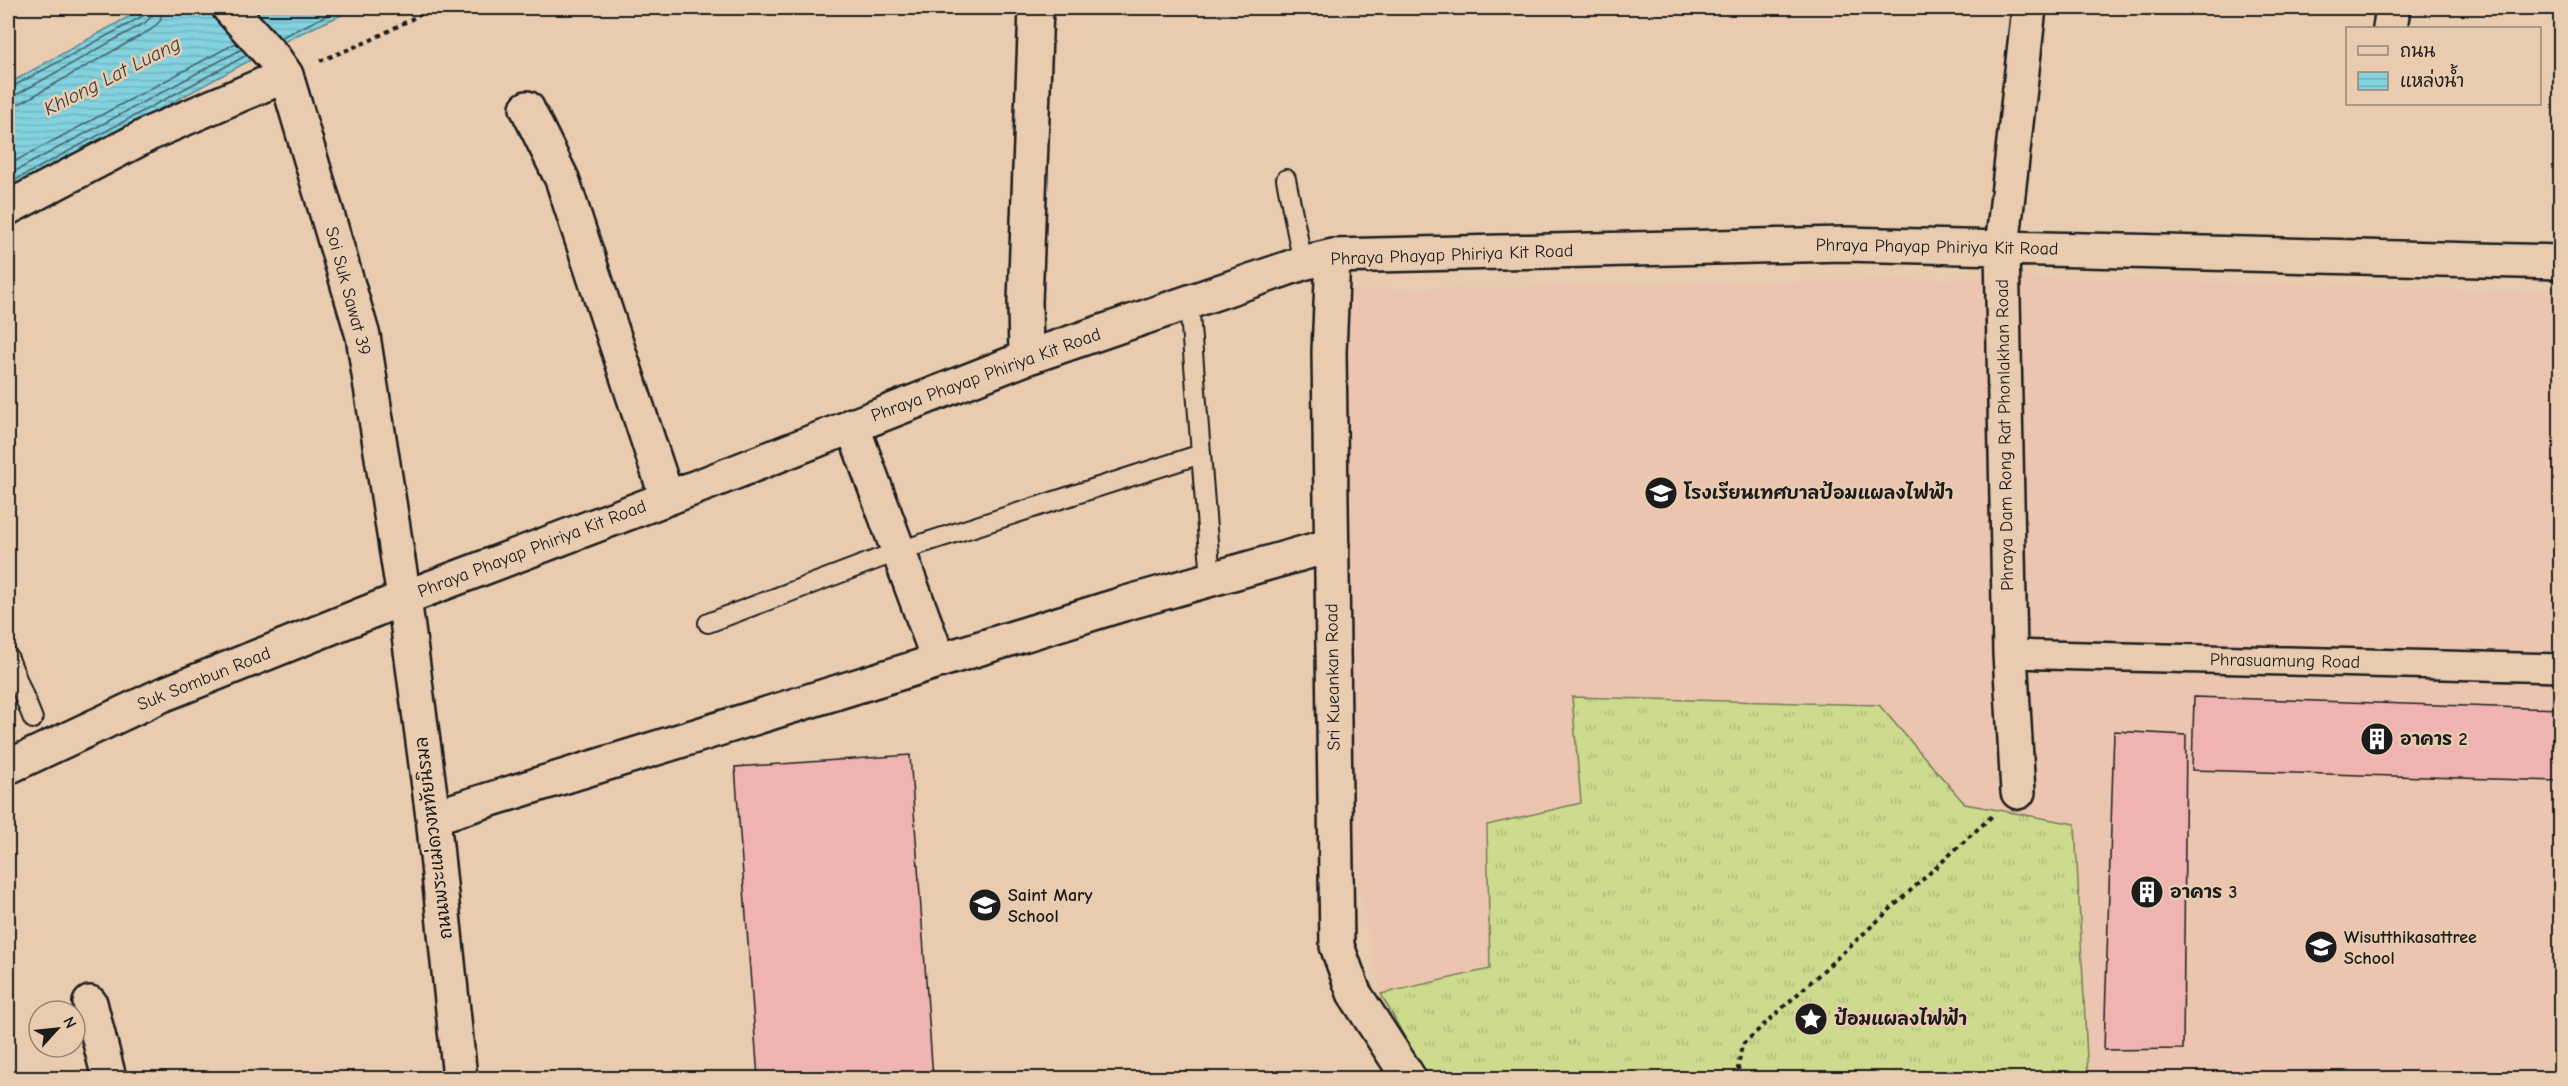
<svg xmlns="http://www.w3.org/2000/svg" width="2568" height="1086" viewBox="0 0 2568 1086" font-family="'Comic Neue','Playpen Sans Thai',sans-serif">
<defs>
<pattern id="grass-tufts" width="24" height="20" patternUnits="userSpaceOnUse" patternTransform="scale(1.5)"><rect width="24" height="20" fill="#cddb8e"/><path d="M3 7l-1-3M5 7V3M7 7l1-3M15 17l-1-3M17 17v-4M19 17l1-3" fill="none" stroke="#afbb7a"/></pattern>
<pattern id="water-rules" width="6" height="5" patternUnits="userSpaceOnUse" patternTransform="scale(1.5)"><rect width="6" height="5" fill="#83d2df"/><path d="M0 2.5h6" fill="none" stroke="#71b4bf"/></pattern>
</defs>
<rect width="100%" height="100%" fill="#e9ccb0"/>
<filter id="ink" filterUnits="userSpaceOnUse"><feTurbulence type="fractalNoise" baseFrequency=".0167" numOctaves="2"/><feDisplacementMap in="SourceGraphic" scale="12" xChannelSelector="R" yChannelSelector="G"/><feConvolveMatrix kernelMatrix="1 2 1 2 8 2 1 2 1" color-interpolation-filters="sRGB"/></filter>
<g filter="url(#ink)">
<!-- built -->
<path fill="#ebc5b0" d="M2037,277l523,15v779l-471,1 -14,-248 -110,-20 -87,-99 -305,-8 8,106 -94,22 4,144 -110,25 -30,-142 -7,-562z"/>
<!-- grass -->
<path fill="url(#grass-tufts)" stroke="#747c55" stroke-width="1.5" d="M1572,697l307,8 86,99 110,20 13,254h-661l-46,-84 109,-25 -3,-144 94,-22z"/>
<!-- water -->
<path fill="url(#water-rules)" stroke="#5a8991" stroke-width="1.5" d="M144,8h213l-62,28 -287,155v-107z"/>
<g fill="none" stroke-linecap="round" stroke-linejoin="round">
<!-- shore -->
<path stroke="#45656a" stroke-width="1.5" d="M280,38l62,-30
M8,89l117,-63 19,-11 2,-7
M8,97l8,-2 130,-73 6,-6 2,-8
M8,106l13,-3 131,-74 8,-8 3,-13
M8,165l228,-122
M8,175l234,-126
M8,184l239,-129"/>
</g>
<!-- building -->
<path fill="#efb4b1" stroke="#1c1c1c" stroke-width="1.5" d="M2194,697l366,12v72l-368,-11z
M2114,731l72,4 -3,314 -79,1z
M910,755l23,323h-175l-23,-311z"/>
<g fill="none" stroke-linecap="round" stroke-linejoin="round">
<!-- service casing -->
<g stroke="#1c1c1c" stroke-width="22">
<path id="service" d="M1286,179l17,84
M1189,302l22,277
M708,623l191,-72 302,-97
M8,656l25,63"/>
</g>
<!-- pedestrian casing -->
<g stroke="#1c1c1c" stroke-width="32">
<path id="pedestrian" d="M2010,654l550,14"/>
</g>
<!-- minor casing -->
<g stroke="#1c1c1c" stroke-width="38">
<path id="minor" d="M229,8l45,50 12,17 77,261 41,262 29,219 27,261
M2390,28l3,-20
M527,108l35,71 105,319
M8,208l143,-75 135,-58
M1333,256l-4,96 8,594 17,47 55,85
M1026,358l-1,-56 11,-294
M852,425l87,236
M8,767l154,-72 242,-97 306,-116 316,-124 277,-95 30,-7 510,-12 717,18
M2018,792l-8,-138 -8,-406 27,-240
M433,817l690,-213 209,-59
M90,1003l19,75"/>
</g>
<!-- path -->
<path stroke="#1c1c1c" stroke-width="4" stroke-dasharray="4.5 4.5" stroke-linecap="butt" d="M320,61l49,-20 64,-33
M1744,1078l-6,-10 4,-23 250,-229"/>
<!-- service -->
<use href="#service" stroke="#e9ccb0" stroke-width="18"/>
<!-- pedestrian -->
<use href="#pedestrian" stroke="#e9ccb0" stroke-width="27"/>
<!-- minor -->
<use href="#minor" stroke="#e9ccb0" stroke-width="33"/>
</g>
</g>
<!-- icons -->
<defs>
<g id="school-disc" transform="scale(1.725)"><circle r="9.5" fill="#1c1c1c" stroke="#e9ccb0"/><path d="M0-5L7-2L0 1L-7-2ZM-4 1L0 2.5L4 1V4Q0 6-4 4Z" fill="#fff"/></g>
<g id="building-disc" transform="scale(1.725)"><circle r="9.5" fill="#1c1c1c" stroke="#e9ccb0"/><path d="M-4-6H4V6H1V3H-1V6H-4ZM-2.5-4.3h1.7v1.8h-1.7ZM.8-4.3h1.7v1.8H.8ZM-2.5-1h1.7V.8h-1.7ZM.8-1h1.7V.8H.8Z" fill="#fff"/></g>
<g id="sight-disc" transform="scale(1.725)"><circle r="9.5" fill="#1c1c1c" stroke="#e9ccb0"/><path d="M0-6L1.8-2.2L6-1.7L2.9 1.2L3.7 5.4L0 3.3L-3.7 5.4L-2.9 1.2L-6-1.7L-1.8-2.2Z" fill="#fff"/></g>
</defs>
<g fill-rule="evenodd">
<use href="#school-disc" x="1661" y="493"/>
<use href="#building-disc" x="2377" y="739"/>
<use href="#building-disc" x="2147" y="892"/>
<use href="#school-disc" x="985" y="905"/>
<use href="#school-disc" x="2321" y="947"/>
<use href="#sight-disc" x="1811" y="1019"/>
</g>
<g text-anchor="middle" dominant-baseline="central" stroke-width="5" stroke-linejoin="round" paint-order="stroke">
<!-- street labels -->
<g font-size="18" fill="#1c1c1c" stroke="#e9ccb0">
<text transform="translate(1937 247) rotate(1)">Phraya Phayap Phiriya Kit Road</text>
<text transform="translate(1452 255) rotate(-2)">Phraya Phayap Phiriya Kit Road</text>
<text transform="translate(348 291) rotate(75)">Soi Suk Sawat 39</text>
<text transform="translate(986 375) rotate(-20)">Phraya Phayap Phiriya Kit Road</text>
<text transform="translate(2005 435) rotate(-91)">Phraya Dam Rong Rat Phonlakhan Road</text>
<text transform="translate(532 549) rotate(-21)">Phraya Phayap Phiriya Kit Road</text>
<text transform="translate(2285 661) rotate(1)">Phrasuamung Road</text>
<text transform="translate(1333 677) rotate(-91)">Sri Kueankan Road</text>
<text transform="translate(204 679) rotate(-22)">Suk Sombun Road</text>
<text transform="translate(434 838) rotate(-97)">ถนนพระแม่ดวงหทัยนิรมล</text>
</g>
<!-- poi labels -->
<g font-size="18" font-weight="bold" fill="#1c1c1c" stroke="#e9ccb0" text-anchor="start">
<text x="1684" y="493">โรงเรียนเทศบาลป้อมแผลงไฟฟ้า</text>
<text x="2400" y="739">อาคาร 2</text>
<text x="2170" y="892">อาคาร 3</text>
<text x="1008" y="895">Saint Mary<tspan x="1008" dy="21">School</tspan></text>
<text x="2344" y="937">Wisutthikasattree<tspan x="2344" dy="21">School</tspan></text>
<text x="1834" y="1019">ป้อมแผลงไฟฟ้า</text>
</g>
<!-- water labels -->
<g font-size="20" font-style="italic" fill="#314043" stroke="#e9ccb0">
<text transform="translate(112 76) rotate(-27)">Khlong Lat Luang</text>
</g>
</g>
<!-- margin -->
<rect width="2568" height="1086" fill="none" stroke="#e9ccb0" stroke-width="30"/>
<rect x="15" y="15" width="2538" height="1056" fill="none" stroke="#1c1c1c" stroke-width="2" filter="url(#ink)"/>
<!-- legend -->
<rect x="2346" y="27" width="195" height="78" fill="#e9ccb0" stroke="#978675" stroke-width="1.5"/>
<rect x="2358" y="46" width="30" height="9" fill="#e9ccb0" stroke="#978675" stroke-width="1.5"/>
<text x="2400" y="57" font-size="18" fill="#1c1c1c">ถนน</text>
<rect x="2358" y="72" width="30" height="18" fill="url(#water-rules)" stroke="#978675" stroke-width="1.5"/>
<text x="2400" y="87" font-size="18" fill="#1c1c1c">แหล่งน้ำ</text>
<!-- north arrow -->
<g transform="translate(57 1029) rotate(63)"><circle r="28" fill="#e9ccb0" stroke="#978675" stroke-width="1.5"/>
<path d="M0-4.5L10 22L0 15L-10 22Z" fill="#1c1c1c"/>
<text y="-9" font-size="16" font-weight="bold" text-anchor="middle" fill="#1c1c1c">N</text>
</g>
</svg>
